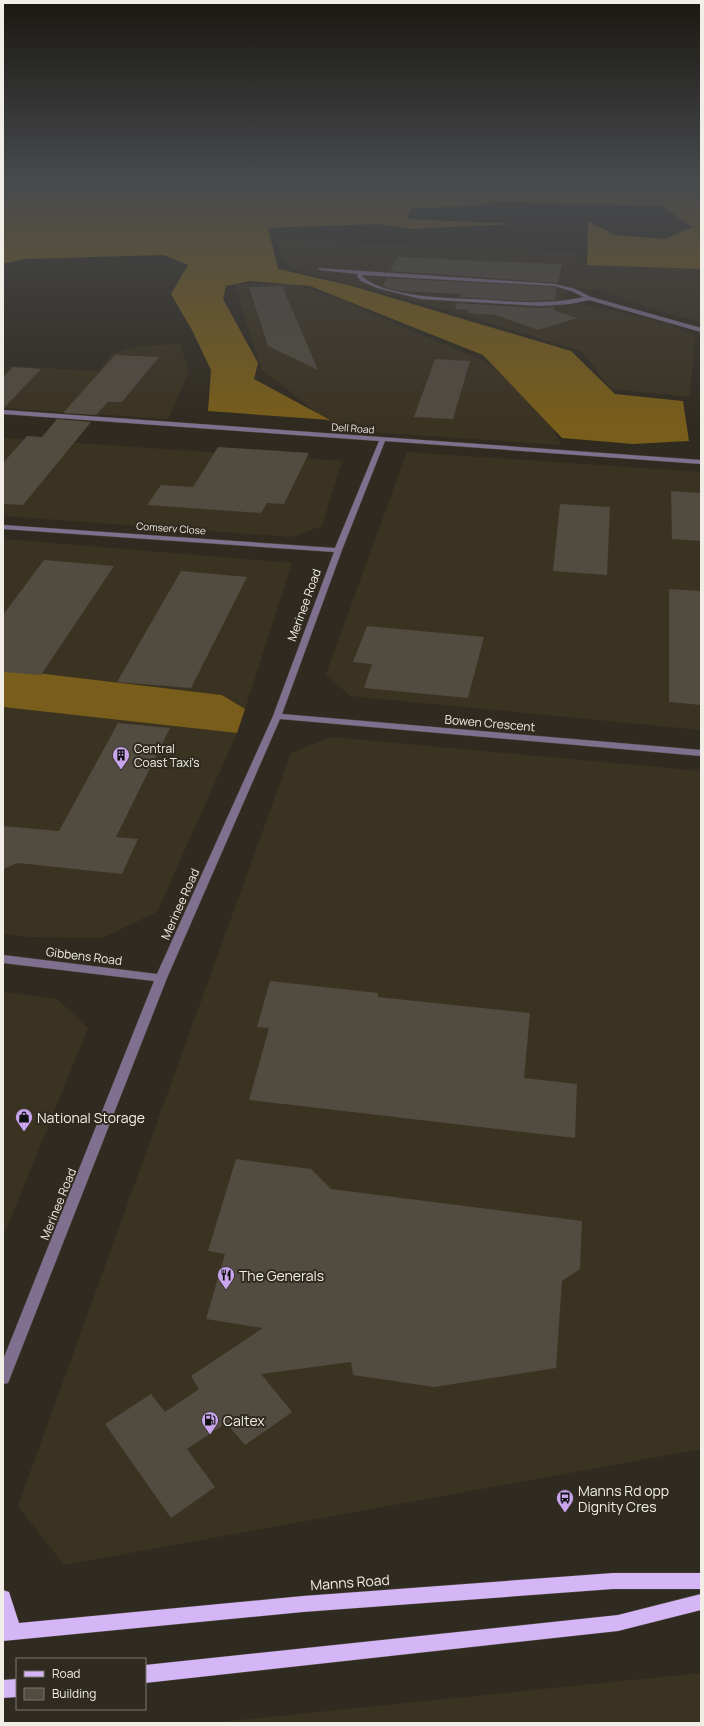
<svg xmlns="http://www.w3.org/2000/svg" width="704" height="1726" viewBox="0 0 704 1726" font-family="Manrope,sans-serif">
<rect width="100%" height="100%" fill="#302b20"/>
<!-- built -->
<path fill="#3b3322" d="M274,239l303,13 -2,10 126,6v54l-43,-11 -56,-20 -22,-3 -16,6 5,8 33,6 67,16 26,13 -5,60 -79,-8 -30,-38 -124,-38 -167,-45z
M234,284h60l51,17 59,27 80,33 55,38 22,46 -223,-15 -77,-61z
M180,344l9,28 -21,47 -165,-11v-34l7,-8 88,5 14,-17 26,-8z
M3,438l339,23 -20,65 -30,11 -289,-21z
M407,452l294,20v258l-351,-34 -24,-22z
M3,539l289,24 -47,146 -23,-14 -219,-26z
M3,707l234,26 -80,179 -55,26 -73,-1 -26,-3z
M332,737l369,34v678l-637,116 -46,-59 273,-753z
M3,992l54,7 31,29 -85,209z
M701,1673v50h-492z"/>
<!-- forest -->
<path fill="#785d1b" d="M3,181h698v88l-114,-4 1,-44 27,14 50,4 27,-12 -30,-21 -166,-4 -20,4 -65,2 -4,11 109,5 -104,5 -33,-5 -111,4 10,41 74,17 219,65 44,43 68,7 6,40 -56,3 -71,-6 -79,-83 -173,-69 -60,-5 -24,5 -3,13 35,64 -4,16 76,41 -122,-9 3,-41 -19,-40 -21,-36 17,-29 -24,-10 -141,4 -20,5z
M3,669l219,26 23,14 -8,24 -234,-26z"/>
<!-- building -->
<path fill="#514b40" d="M398,257l107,5 57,2 -4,19 -168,-12z
M387,278l168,9 2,1 -2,12 -33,1 -63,-4 2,-3 -61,-3 -12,-3 -5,-2z
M282,286l36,84 -50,-24 -19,-59z
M457,303l83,5 14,-1 -1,3 24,8 -39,12 -42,-15 -28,-2 1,-3 -14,-1z
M115,355l44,2 -37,45h-14l-12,13 -33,-2z
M435,359l35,2 -17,58 -39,-2z
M13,367l28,2 -38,40v-31z
M57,419l34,3 -68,83 -20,-1v-41l24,-27 15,1z
M218,447l91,6 -25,51 -17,-1 -6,10 -114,-8 14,-20 32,2z
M671,491l30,2v48l-29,-2z
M560,504l50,3 -3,68 -54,-4z
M44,560l70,6 -73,109 -38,-3v-57z
M181,571l66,6 -56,111 -74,-6z
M669,589l32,2v114l-32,-3z
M367,626l117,11 -16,61 -104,-10 8,-24 -19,-2z
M118,723l52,5 -54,109 22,2 -16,35 -104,-11 -15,6v-43l56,5z
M270,981l108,12v4l152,16 -6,65 53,6 -2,54 -326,-38 20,-72 -12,-1z
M236,1159l75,10 20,20 251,32 -2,48 -18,12 -6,87 -122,19 -81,-12 -2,-13 -90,12 31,38 -47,33 -19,-22 -39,26 28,38 -44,31 -66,-94 46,-30 14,18 34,-23 -8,-13 72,-48 -57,-9 19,-65 -17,-3z"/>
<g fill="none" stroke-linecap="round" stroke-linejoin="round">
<!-- minor casing -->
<g stroke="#4b463c" stroke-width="1">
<path id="minor" d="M318,268l237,16 20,5 16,8 110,31v4l-112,-32 -20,4 -29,2 -119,-7 -44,-11 -16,-7 -4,-5 1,-2 -38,-4zM362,275l193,11 16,5 13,6c-14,3 -28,5 -43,5 -17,1 -34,-1 -52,-2 -32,-2 -103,-1 -127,-24z
M3,410l698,50v4l-316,-23 -43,109 -60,164 419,36v6l-421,-37 -113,259 -157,400 -2,5 -5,1v-24l151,-379 -151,-18v-8l154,19 116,-258 61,-164 -331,-23v-4l332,23 44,-107 -376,-27z"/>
</g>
<!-- major casing -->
<g stroke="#4b463c" stroke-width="1">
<path id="major" d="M613,1573h88v16h-88l-310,23 -300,29v-51l6,2 10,31 284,-27z
M701,1594v16l-83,21 -473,52v-18l473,-50z
M17,1679v18l-14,1v-18z"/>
</g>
<!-- minor -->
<use href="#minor" fill="#7f708f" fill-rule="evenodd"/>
<!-- major -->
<use href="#major" fill="#d4b5f5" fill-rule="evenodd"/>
</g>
<!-- sky -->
<linearGradient id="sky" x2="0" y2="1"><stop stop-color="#1a1812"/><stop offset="0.43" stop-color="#484a4e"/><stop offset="1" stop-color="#484a4e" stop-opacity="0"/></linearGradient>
<rect width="704" height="423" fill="url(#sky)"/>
<!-- icons -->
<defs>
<g id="building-pin" transform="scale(0.9)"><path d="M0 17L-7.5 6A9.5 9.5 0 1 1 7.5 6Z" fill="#c9a5ee" stroke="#302b20"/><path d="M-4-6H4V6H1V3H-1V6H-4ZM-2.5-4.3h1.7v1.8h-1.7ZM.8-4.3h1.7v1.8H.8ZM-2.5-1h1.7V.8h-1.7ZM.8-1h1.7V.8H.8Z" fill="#111"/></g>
<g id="shop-pin" transform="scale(0.9)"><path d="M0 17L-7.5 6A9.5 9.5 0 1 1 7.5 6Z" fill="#c9a5ee" stroke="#302b20"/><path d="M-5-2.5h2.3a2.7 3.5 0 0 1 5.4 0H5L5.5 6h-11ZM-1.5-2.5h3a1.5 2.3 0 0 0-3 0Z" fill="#111"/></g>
<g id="restaurant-pin" transform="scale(0.9)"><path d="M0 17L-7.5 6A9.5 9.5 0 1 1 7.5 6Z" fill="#c9a5ee" stroke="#302b20"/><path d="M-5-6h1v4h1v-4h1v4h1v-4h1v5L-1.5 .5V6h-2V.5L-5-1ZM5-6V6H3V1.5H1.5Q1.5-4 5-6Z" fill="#111"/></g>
<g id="fuel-pin" transform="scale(0.9)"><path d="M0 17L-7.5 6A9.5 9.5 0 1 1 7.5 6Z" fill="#c9a5ee" stroke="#302b20"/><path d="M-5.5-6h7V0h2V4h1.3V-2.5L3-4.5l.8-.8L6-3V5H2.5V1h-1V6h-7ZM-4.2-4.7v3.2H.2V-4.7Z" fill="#111"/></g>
<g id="bus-pin" transform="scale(0.9)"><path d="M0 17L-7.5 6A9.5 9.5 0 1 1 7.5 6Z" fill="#c9a5ee" stroke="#302b20"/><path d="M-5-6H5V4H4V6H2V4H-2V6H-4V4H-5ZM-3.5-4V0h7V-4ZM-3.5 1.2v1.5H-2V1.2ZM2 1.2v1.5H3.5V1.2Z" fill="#111"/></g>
</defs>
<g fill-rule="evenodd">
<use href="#building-pin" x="121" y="755"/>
<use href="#shop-pin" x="24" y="1117"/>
<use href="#restaurant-pin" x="226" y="1275"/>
<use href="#fuel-pin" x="210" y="1420"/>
<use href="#bus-pin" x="565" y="1498"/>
</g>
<g text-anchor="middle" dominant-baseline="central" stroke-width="4" stroke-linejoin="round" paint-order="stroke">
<!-- far-street labels -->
<g font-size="10" fill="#f1eee7" stroke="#302b20">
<text transform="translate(353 428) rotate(4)">Dell Road</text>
<text transform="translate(171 528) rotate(4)">Comserv Close</text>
</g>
<!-- street labels -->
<g font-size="12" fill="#f1eee7" stroke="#302b20">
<text transform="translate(304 605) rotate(-70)">Merinee Road</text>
<text transform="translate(490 723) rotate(5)">Bowen Crescent</text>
<text transform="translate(180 904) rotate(-66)">Merinee Road</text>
<text transform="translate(84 956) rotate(7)">Gibbens Road</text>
<text transform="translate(58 1204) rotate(-68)">Merinee Road</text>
</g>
<!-- poi labels -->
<g font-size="12" fill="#f1eee7" stroke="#302b20" text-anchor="start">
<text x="134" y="748">Central<tspan x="134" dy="14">Coast Taxi's</tspan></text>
</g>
<!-- near-poi labels -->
<g font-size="14" fill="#f1eee7" stroke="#302b20" text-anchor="start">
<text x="37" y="1117">National Storage</text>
<text x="239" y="1275">The Generals</text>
<text x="223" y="1420">Caltex</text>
<text x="578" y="1490">Manns Rd opp<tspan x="578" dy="16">Dignity Cres</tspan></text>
</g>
<!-- near-street labels -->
<g font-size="14" fill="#f1eee7" stroke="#302b20">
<text transform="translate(350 1582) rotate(-4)">Manns Road</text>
</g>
</g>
<!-- border -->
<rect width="704" height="1726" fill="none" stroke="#f1eee7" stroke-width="8"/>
<!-- legend -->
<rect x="16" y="1658" width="130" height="52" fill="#302b20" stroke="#7d7970"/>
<rect x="24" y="1671" width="20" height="6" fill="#d4b5f5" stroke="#7d7970"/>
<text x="52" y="1678" font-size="12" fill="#f1eee7">Road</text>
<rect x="24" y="1688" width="20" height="12" fill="#514b40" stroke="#7d7970"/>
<text x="52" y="1698" font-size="12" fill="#f1eee7">Building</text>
</svg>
